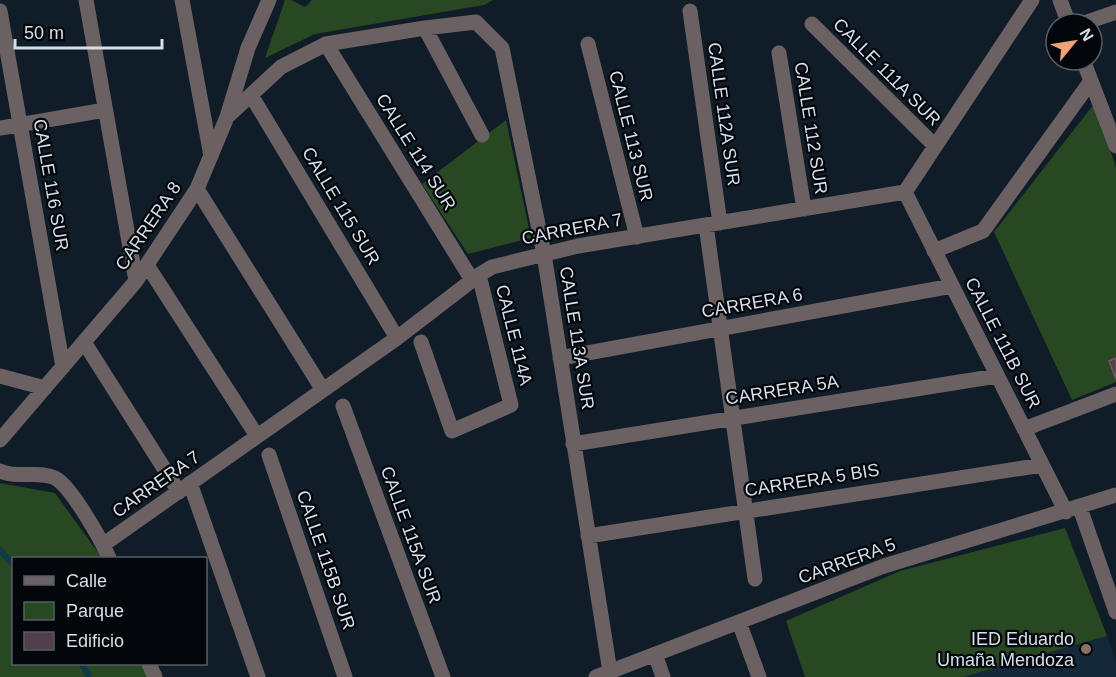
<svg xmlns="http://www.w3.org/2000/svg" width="1116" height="677" viewBox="0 0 1116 677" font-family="Helvetica,sans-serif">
<rect width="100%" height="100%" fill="#101d29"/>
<!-- built -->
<path fill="#152839" d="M1107,636l9,26v15h-153z"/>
<!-- green -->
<path fill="#284821" d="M285,0h6l14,7 7,-7h181l-9,5 -169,29 -50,24z
M1094,104l22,63v215l-44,18 -78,-168z
M506,120l25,118 -63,16 -46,-70z
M0,483l55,10 47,65h-88v106h128l5,13h-147z
M1065,528l42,108 -144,41h-158l-19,-56 114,-50z"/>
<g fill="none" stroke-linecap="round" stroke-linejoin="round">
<!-- stream -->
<path stroke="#0f3a4b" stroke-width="6" d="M0,550l14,15
M82,664l7,13"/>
</g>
<!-- building -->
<path fill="#513f4b" stroke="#6f5c68" stroke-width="1.5" d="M1116,358v21l-7,-18z"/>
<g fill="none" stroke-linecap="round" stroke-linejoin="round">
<!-- minor -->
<path stroke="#6b6162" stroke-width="15" d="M86,0l50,281
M182,0l29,156
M1060,0l9,24
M0,11l63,356
M690,11l30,212
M812,24l123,122
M1081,24l35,-12
M425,28l57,107
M326,44l146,236
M588,44l49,193
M779,53l25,156
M1083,60l33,86
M251,95l146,243
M227,117l54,-50 45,-23 99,-16 51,-6 26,26 42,206 66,418
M0,128l105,-18
M197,189l126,201
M905,192l161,320
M706,225l49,354
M934,251l49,-20 108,-150
M147,265l110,171
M84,342l95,150
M421,342l31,89 59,-26 -32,-130
M560,358l392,-72
M0,376l45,12
M343,406l100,271
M1024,429l92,-35
M0,440l136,-159 61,-92 30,-72 21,-69 21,-48
M573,444l424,-68
M269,455l76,222
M0,471c17,8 38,-1 55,7 16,8 47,63 54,80
M190,483l68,194
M1080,508l36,104
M588,536l454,-71
M104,544l293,-206 82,-63 13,-8 86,-21 327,-54 127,-192
M739,622l20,55
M655,654l8,23
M149,664l6,13
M596,677l288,-111 232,-71"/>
</g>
<!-- markers -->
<circle fill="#8d6e63" stroke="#03070c" stroke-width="2" cx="1086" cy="649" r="6"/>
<g text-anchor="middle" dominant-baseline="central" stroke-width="4.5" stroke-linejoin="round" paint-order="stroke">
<!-- street labels -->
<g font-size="18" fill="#d6dfe7" stroke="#03070c">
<text transform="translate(887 72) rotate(45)">CALLE 111A SUR</text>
<text transform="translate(724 114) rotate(82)">CALLE 112A SUR</text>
<text transform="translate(811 128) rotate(81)">CALLE 112 SUR</text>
<text transform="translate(631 136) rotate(76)">CALLE 113 SUR</text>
<text transform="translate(416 152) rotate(58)">CALLE 114 SUR</text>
<text transform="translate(51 185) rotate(80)">CALLE 116 SUR</text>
<text transform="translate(341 206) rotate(59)">CALLE 115 SUR</text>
<text transform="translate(148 226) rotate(-56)">CARRERA 8</text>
<text transform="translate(572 229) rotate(-11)">CARRERA 7</text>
<text transform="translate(752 303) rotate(-10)">CARRERA 6</text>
<text transform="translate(514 335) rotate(76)">CALLE 114A</text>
<text transform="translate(577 338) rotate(81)">CALLE 113A SUR</text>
<text transform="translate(1003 343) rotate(63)">CALLE 111B SUR</text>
<text transform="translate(782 390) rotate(-9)">CARRERA 5A</text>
<text transform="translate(812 480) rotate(-9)">CARRERA 5 BIS</text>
<text transform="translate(156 484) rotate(-35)">CARRERA 7</text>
<text transform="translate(411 535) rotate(70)">CALLE 115A SUR</text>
<text transform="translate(326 560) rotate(71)">CALLE 115B SUR</text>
<text transform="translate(847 561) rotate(-20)">CARRERA 5</text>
</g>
<!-- poi labels -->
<g font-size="18" fill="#d6dfe7" stroke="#03070c" text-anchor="end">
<text x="1074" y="639">IED Eduardo<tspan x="1074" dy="21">Umaña Mendoza</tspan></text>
</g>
</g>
<!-- legend -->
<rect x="12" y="557" width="195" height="108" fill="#03070c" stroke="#575d64" stroke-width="1.5"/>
<rect x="24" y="576" width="30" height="9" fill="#6b6162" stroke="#575d64" stroke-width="1.5"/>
<text x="66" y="587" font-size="18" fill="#d6dfe7">Calle</text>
<rect x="24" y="602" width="30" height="18" fill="#284821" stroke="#575d64" stroke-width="1.5"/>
<text x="66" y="617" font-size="18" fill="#d6dfe7">Parque</text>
<rect x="24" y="632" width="30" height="18" fill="#513f4b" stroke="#575d64" stroke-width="1.5"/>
<text x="66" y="647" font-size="18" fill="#d6dfe7">Edificio</text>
<!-- north arrow -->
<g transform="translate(1074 42) rotate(60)"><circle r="28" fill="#03070c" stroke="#575d64" stroke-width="1.5"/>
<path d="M0-4.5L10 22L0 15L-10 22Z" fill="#f0a279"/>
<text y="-9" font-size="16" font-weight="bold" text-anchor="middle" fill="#d6dfe7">N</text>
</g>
<!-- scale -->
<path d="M15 39v9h147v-9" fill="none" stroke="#d6dfe7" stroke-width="3"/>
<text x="24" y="39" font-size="18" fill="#d6dfe7" stroke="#03070c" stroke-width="4.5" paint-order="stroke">50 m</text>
</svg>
